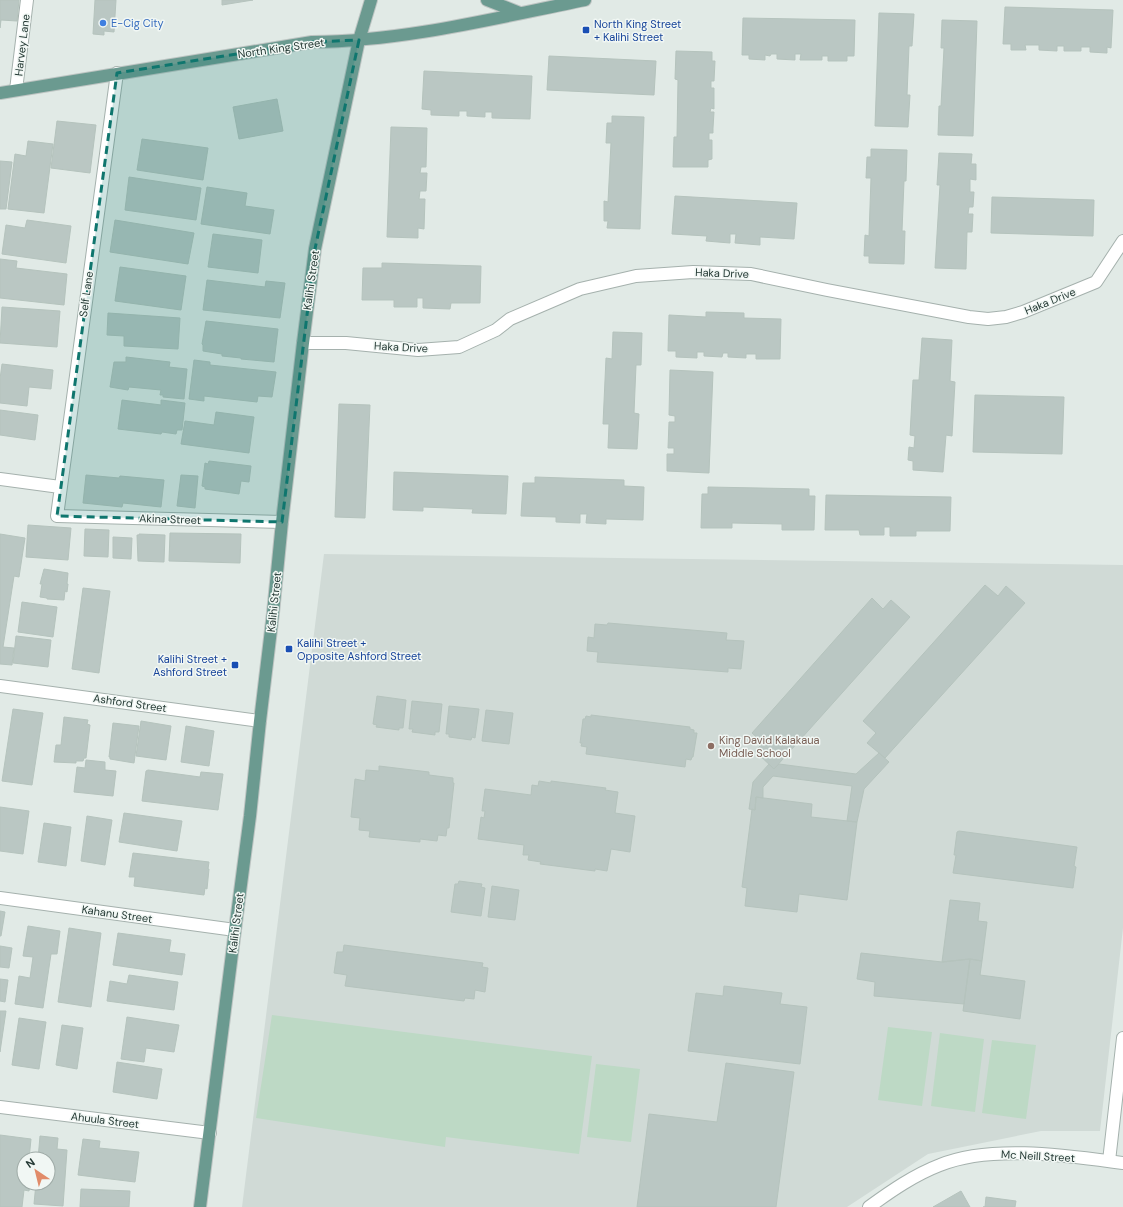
<svg xmlns="http://www.w3.org/2000/svg" width="1123" height="1207" viewBox="0 0 1123 1207" font-family="'DM Sans',sans-serif">
<rect width="100%" height="100%" fill="#e1eae6"/>
<!-- built -->
<path fill="#d0dad6" d="M324,554l799,11v363l-23,203h-59l-113,23 -81,53h-605z"/>
<!-- green -->
<path fill="#bdd9c5" d="M272,1015l320,41 -13,98 -133,-17 -1,10 -189,-29z
M888,1027l44,5 -10,74 -44,-6z
M940,1033l44,6 -9,73 -44,-6z
M992,1040l44,5 -10,74 -44,-6z
M596,1064l44,5 -9,73 -44,-5z"/>
<!-- building -->
<path fill="#bac7c3" stroke="#b5c3bd" d="M0,0h19l-2,21 -16,-1 -1,8z
M95,0h21l-2,32 -10,-1v4l-11,-1z
M222,0h31l-31,5z
M1005,7l108,3 -2,38 -4,-1v6l-17,-1v-5h-9v4h-17v-5h-7v5l-18,-1v-5h-14l1,5h-15v-6h-8z
M879,13l35,1 -2,32h-3l-2,49h3l-2,32 -33,-1z
M743,18l112,2 -1,36h-7v5h-19v-5h-6v4h-22l1,-6h-6v6l-18,-1v-5h-6l-1,2 -5,-1v5l-16,-1v-4h-7z
M942,20l35,1 -4,115 -35,-1 1,-29h2l3,-58h-3z
M676,51l36,1v9h3l-1,20h-3v7h3v21l-3,-1 -1,4h4l-1,16v5h-4v7h3v19l-4,1v7h-35l1,-30h3l1,-57 -3,-1z
M549,56l107,5 -2,34 -107,-5z
M424,71l108,5 -2,43 -38,-1v-6h-7v5l-18,-1v-5h-8v5l-28,-1v-5l-9,-1z
M277,99l6,32 -44,8 -6,-32z
M612,116l32,1 -4,112 -33,-1 1,-7h-4v-20l4,1 3,-59h-5l1,-20h5z
M57,121l39,4 -6,48 -39,-5z
M391,127l36,1 -1,39h-5l-1,6h7l-1,18h-6l-1,8h6l-1,30 -6,-1v10l-31,-1z
M142,139l66,9 -5,32 -66,-10z
M28,141l25,3 -9,69 -36,-4 7,-55 11,2z
M871,149l36,1 -1,31h-2l-2,50h3l-1,33 -35,-1v-7h-5l1,-21 4,1 2,-58h-5l1,-21h4z
M939,153l33,1 -1,10h5v16l-6,-1v13h4l-1,15h-4l-1,7h5l-1,18h-5l-1,37 -31,-1 5,-83h-3z
M0,161l12,1 -6,47h-6z
M129,177l72,11 -5,32 -71,-10z
M207,187l40,6 -2,13 29,4 -4,24 -69,-10z
M675,196l122,7 -3,36 -34,-2v8l-25,-2 1,-9h-6v9l-24,-2 1,-5 -35,-2z
M992,197l102,3 -1,36 -102,-3z
M27,220l44,6 -5,37 -64,-9 4,-29 19,3z
M115,220l79,13 -6,31 -78,-12z
M213,234l49,6 -4,33 -50,-6z
M0,259l17,2 -1,7 51,6 -3,31 -64,-7z
M382,263l99,3 -1,37h-29l-1,6 -27,-1v-10h-6v9h-23v-7h-32l1,-32h19z
M120,267l66,9 -5,34 -66,-9z
M207,280l58,7 1,-6 19,2 -5,35 -77,-8z
M2,307l58,4 -3,36 -57,-4z
M706,312l38,1v5l37,1 -1,40h-24v-5h-10v4l-18,-1v-4h-5l-1,4 -18,-1v-4h-7v6l-21,-1v-6h-8l1,-36 37,2z
M108,313l72,5 -2,31 -54,-3v-10l-17,-1z
M206,321l72,8 -4,33 -33,-3v-1l-19,-2v-2l-19,-3v-6l-1,-1z
M613,332l29,1 -1,32h-5l-2,48 5,1 -2,35 -29,-1 1,-24h-6l3,-66 6,1z
M922,338l30,2 -2,41 5,1 -3,54 -6,-1 -3,37 -30,-2v-9l-5,-1 1,-13 5,1 1,-12 -5,-1 3,-55h6z
M126,357l44,5 -1,5 18,2 -3,30 -21,-2v-2h-3l1,-5 -32,-3 -1,3 -18,-3 4,-25h12z
M194,360l16,2v3l66,7 -4,25 -14,-1 -1,6 -53,-6v5l-15,-2z
M2,364l51,6 -2,19 -22,-2 -2,19 -27,-3v-24z
M670,370l43,2 -4,101 -42,-2v-17h7v-6h-6l1,-26h6v-6l-6,-1z
M975,395l89,2 -2,57 -89,-2z
M122,400l39,5v-5l24,3 -3,27h-5l-1,4 -14,-2 -1,2 -43,-5z
M339,404l31,1 -5,113 -30,-1z
M0,410l38,5 -3,25 -35,-5z
M216,412l38,5 -5,36 -68,-9 4,-23 29,4z
M209,461l42,5 -2,16 -8,-1 -2,13 -34,-5v-2l-3,-1 3,-23 3,1z
M394,472l114,4 -2,38 -34,-1 1,-4 -50,-2v4l-30,-1z
M86,475l33,3 1,-2 44,4 -3,27 -38,-4 -1,4 -39,-4z
M181,475l17,1 -3,32 -18,-2z
M535,477l89,3v6l20,1 -1,33 -37,-1v5l-20,-1 1,-9h-7v9l-24,-1v-5l-35,-1 2,-33h12z
M708,487l101,2v7h6l-1,34h-32v-6l-50,-1v5h-31l1,-34h6z
M826,495l125,2 -1,34h-34v5h-26v-9h-6v8h-24l-1,-5h-34z
M28,525l43,3 -3,32 -42,-3z
M85,529l24,1 -1,27 -24,-1z
M170,533l71,1 -1,29 -71,-2z
M0,534l25,4 -6,39 -5,-1 -11,71 11,1 -2,17 -12,-1z
M139,534l26,1 -1,27 -26,-1 -1,-26h2z
M113,537l19,1 -1,21 -18,-1z
M44,569l24,4 -1,11h1l-1,8 -2,-1 -1,9 -17,-1v-1l-7,-1 2,-13h-2z
M985,585l13,11 8,-10 19,17 -140,155 -18,-15 9,-10 -13,-12z
M83,588l27,3 -11,82 -27,-4z
M872,598l11,11 8,-9 19,17 -136,152 -19,-18 8,-8 -11,-10z
M22,602l35,5 -4,30 -35,-5z
M608,623l119,10 -1,7 18,1 -3,28 -13,-1v4l-131,-10 1,-10 -11,-1 1,-14 6,1 1,-14 12,1z
M16,636l35,4 -3,27 -35,-4z
M377,696l29,4 -3,28h-4v2l-23,-3 1,-2 -4,-1z
M412,701l30,3 -3,28h-4v3l-23,-3 1,-3h-4z
M449,706l30,3 -4,29 -3,-1 -1,3 -22,-3v-3h-3z
M13,709l30,4 -11,72 -30,-4z
M486,710l27,3 -4,31 -27,-3z
M591,715l99,12v2l4,1v3h3l-4,24h-1l-1,3 -5,-1 -1,8 -99,-13 1,-7 -6,-1 1,-3h-2l3,-24h2l1,-3 5,1z
M64,717l24,3 -1,4 3,1 -4,33h-2l-1,3h-7v2l-22,-1 2,-17h5z
M141,721l30,5 -5,34 -30,-4z
M113,723l26,3 -5,37 -24,-4v-2h-1z
M186,726l28,5 -5,35 -28,-4z
M879,753l10,9 -25,27 -7,33 -10,-1 5,-35 -79,-10 -10,11v11l-7,-1 -1,13 -6,-1 4,-27 16,-18 5,5 5,-5 77,10z
M86,760l19,2v8l11,1 -3,25 -39,-4 3,-25 8,1z
M379,766l50,6v3l24,3v5h1l-5,45h-2l-1,8 -8,-1 -1,6 -17,-2v3l-51,-5 1,-6 -11,-1 1,-12 -9,-1 4,-38 10,2 1,-11 13,1z
M148,770l52,7 1,-5 22,2 -5,36 -76,-9 4,-30z
M539,781l12,2v-2l55,7 -1,2 13,2 -3,21 20,3 -5,36 -19,-3 -4,22 -12,-2v2l-55,-7 1,-2 -13,-2 1,-5h-6l1,-10 -46,-6 3,-22 3,1 1,-7h-3l3,-22 46,6 1,-10 6,1z
M756,797l56,7 -1,13 46,5 -10,78 -48,-6 -2,18 -52,-6 2,-18 -5,-1 10,-78 3,1z
M0,807l29,4 -6,43 -23,-3z
M124,813l58,8 -5,30 -58,-9z
M87,816l25,4 -7,45 -24,-4z
M44,823l27,4 -5,39 -28,-4z
M959,831l118,16 -3,19 2,1 -3,21 -120,-15 3,-18h-2l3,-23z
M133,853l76,9 -1,7h1l-2,20 -2,-1 -1,7 -70,-9 1,-9h-6z
M459,881l23,3 -1,3 4,1 -4,28 -30,-4 4,-28h3z
M492,886l27,4 -4,30 -27,-3z
M950,900l30,3 -2,18 9,1 -5,39 -12,-2 -28,3z
M0,911l5,1 -4,24h-1z
M28,926l32,5 -3,23h-6l-8,54 -28,-4 4,-28 11,2 3,-21 -10,-1z
M69,928l32,5 -10,74 -33,-5z
M118,933l53,7 -2,12 16,2 -3,21 -69,-10z
M344,945l139,18 -1,4 6,1 -3,24 -10,-2 -1,9 -9,-1 -1,3 -119,-15 2,-11 -13,-2 3,-21h6z
M0,946l12,2 -3,20 -9,-1z
M861,953l81,9 28,-3 -6,45 -90,-8 1,-14 -18,-3z
M970,959l12,2 -2,14 45,6 -5,38 -57,-8z
M129,975l49,7 -4,28 -67,-9 3,-20 17,3z
M0,979l8,1 -3,22 -5,-1z
M724,986l58,7 -2,11 27,3 -7,57 -112,-13 8,-58 27,3z
M0,1011h6l-6,41z
M127,1017l52,8 -5,27 -28,-4 -2,14 -23,-3z
M19,1018l27,4 -7,47 -27,-4z
M62,1025l21,3 -6,41 -21,-4z
M117,1062l45,7 -5,30 -44,-7z
M726,1063l68,9 -18,135h-139l12,-93 68,8z
M0,1135l31,4 -2,20h-5v24h6l-1,8 -5,-1 -2,17h-22z
M40,1136l18,2 -1,11 10,1 -4,56 -29,-2 2,-21h12v-24h-10z
M83,1139l17,2 -1,7 40,4 -4,30 -57,-7z
M81,1189l49,2 -1,16h-49z
M961,1191l9,16h-37z
M986,1197l30,4 -1,6h-32h2z"/>
<g fill="none" stroke-linecap="round" stroke-linejoin="round">
<!-- minor casing -->
<g stroke="#a5b1ad" stroke-width="14">
<path id="minor" d="M117,73l-60,443 225,6
M16,90l11,-90
M303,343h43l72,7 41,-3 37,-17 14,-11 70,-30 56,-13 57,-4 58,2 76,16 142,27 19,2 18,-2 17,-5 73,-30 27,-41
M0,479l60,8
M0,686l260,35
M0,898l235,32
M0,1107l210,26
M1109,1161l14,-123
M869,1207c22,-16 45,-32 71,-42 51,-21 129,-9 183,-2"/>
</g>
<!-- major casing -->
<g stroke="#bdc4c2" stroke-width="14">
<path id="major" d="M487,0l33,13
M0,93l312,-51c93,-1 183,-24 273,-42
M200,1207l35,-277 15,-114 10,-95 13,-108 9,-91 21,-179 12,-94 44,-209 12,-40"/>
</g>
<!-- minor -->
<use href="#minor" stroke="#fff" stroke-width="12"/>
<!-- major -->
<use href="#major" stroke="#6b9a90" stroke-width="12"/>
</g>
<!-- marked area -->
<path fill="#0f766e" fill-opacity="0.2" stroke="#0f766e" stroke-width="3" stroke-dasharray="8 5" stroke-linejoin="round" d="M359,40l-44,209 -33,273 -225,-6 60,-443 195,-31z"/>
<!-- markers -->
<circle fill="#3f7fe0" stroke="#f1f7f4" stroke-width="1.5" cx="103" cy="23" r="4"/>
<g fill="#1a4fb4" stroke="#f1f7f4" stroke-width="1.5">
<rect x="582" y="26" width="8" height="8" rx="2"/>
<rect x="285" y="645" width="8" height="8" rx="2"/>
<rect x="231" y="661" width="8" height="8" rx="2"/>
</g>
<circle fill="#8d6e63" stroke="#f1f7f4" stroke-width="1.5" cx="711" cy="746" r="4"/>
<g text-anchor="middle" dominant-baseline="central" stroke-width="3" stroke-linejoin="round" paint-order="stroke">
<!-- shop labels -->
<g font-size="11" fill="#366cbe" stroke="#f1f7f4" text-anchor="start">
<text x="111" y="23">E-Cig City</text>
</g>
<!-- transit labels -->
<g font-size="11" fill="#164399" stroke="#f1f7f4" text-anchor="start">
<text x="594" y="24">North King Street<tspan x="594" dy="13">+ Kalihi Street</tspan></text>
<text x="297" y="643">Kalihi Street +<tspan x="297" dy="13">Opposite Ashford Street</tspan></text>
<text x="227" y="659" text-anchor="end">Kalihi Street +<tspan x="227" dy="13">Ashford Street</tspan></text>
</g>
<!-- street labels -->
<g font-size="11" fill="#243934" stroke="#f1f7f4">
<text transform="translate(22 45) rotate(-83)">Harvey Lane</text>
<text transform="translate(281 48) rotate(-8)">North King Street</text>
<text transform="translate(722 273) rotate(2)">Haka Drive</text>
<text transform="translate(311 280) rotate(-82)">Kalihi Street</text>
<text transform="translate(86 294) rotate(-82)">Self Lane</text>
<text transform="translate(1050 301) rotate(-22)">Haka Drive</text>
<text transform="translate(401 347) rotate(3)">Haka Drive</text>
<text transform="translate(170 519) rotate(2)">Akina Street</text>
<text transform="translate(274 602) rotate(-84)">Kalihi Street</text>
<text transform="translate(130 703) rotate(8)">Ashford Street</text>
<text transform="translate(117 914) rotate(8)">Kahanu Street</text>
<text transform="translate(236 923) rotate(-83)">Kalihi Street</text>
<text transform="translate(105 1120) rotate(7)">Ahuula Street</text>
<text transform="translate(1038 1156) rotate(3)">Mc Neill Street</text>
</g>
<!-- education labels -->
<g font-size="11" fill="#785e54" stroke="#f1f7f4" text-anchor="start">
<text x="719" y="740">King David Kalakaua<tspan x="719" dy="13">Middle School</tspan></text>
</g>
</g>
<!-- north arrow -->
<g transform="translate(36 1171) rotate(325)"><circle r="19" fill="#f1f7f4" stroke="#9faba7"/>
<path d="M0-3L7 15L0 10L-7 15Z" fill="#e18b69"/>
<text y="-6" font-size="11" font-weight="bold" text-anchor="middle" fill="#243934">N</text>
</g>
</svg>
